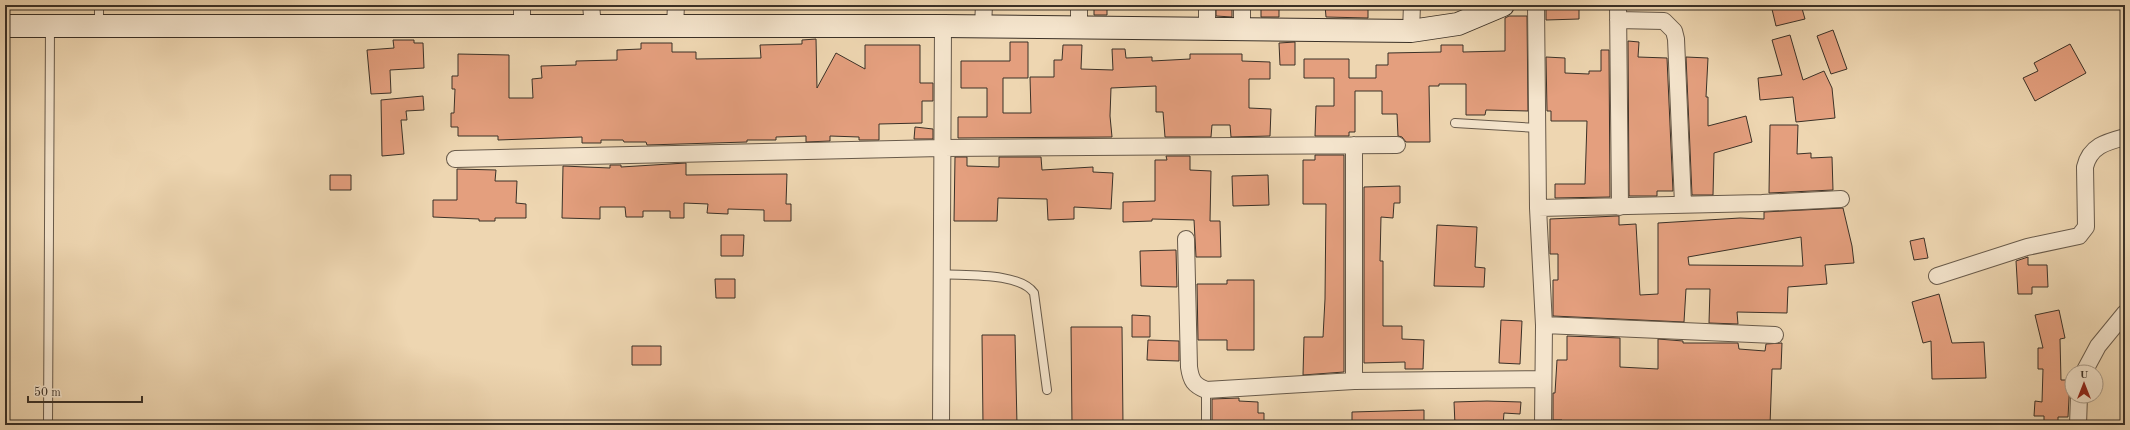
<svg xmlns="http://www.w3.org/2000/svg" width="2130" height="430" viewBox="0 0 2130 430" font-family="'Old Standard TT',serif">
<rect width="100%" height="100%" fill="#eed6b1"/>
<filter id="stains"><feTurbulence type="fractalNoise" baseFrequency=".005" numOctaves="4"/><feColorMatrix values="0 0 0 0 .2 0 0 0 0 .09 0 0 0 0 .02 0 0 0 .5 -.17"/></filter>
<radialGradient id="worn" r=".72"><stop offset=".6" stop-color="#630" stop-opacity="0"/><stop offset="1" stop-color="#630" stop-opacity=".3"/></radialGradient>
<!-- building -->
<path fill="#e49f7e" stroke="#3b3127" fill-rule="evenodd" d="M1094,5h13v10h-13z
M1216,5h16v12l-16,-1z
M1261,5h18v12h-18z
M1325,5h43v13l-42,-1z
M1546,5h33v14l-33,1z
M1771,5h30l4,14 -29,7z
M1509,16h18l1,95 -42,-1 -1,5h-19v-31h-27v2h-10l1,56h-24l-4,-5 -4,-1 -1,-22h-15v-23h-27v41h-6v4h-34l1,-30h18v-28h-30v-19h45v19h27v-13h12v-12l53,-1v-7h22v7l42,-1v-33z
M1833,30l14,39 -16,5 -14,-38z
M1790,35l13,45 21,-9 8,17 3,30 -39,4 -3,-25 -33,3 -2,-22 24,-3 -10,-35z
M816,39l1,49 19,-35 29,16v-24h55v38h13v18h-11v22l-43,1v16h-20v-3l-29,-1v5l-24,1v-6l-30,1v3h-29v2l-100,3 -1,-3h-22l-1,-2h-22v3h-19v-6l-84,3v-4h-40v-9h-7v-14h3l1,-24h-3v-13h6v-22l51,1v43h24l-1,-19 10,-1 -1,-12 35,-1v-4l41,-1v-10l24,-1v-6h31v9h24v7l65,-1 -1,-13 42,-1v-4z
M393,40h21v3h9l1,25 -34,2 1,23 -20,1 -4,-44 27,-2z
M1628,41l11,1 -1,15 29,1 6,133h-16v5h-28z
M1010,42h18v36h-25v35h28l-1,-36h24v-17h8l1,-15h19l-1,24 32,1 -1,-21h13l1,9 26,-1v4l38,-2v-5h52v7l28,1v17h-21v29l22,1 -1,27 -39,1 -1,-12h-18l-1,12h-46l-2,-25h-7v-26l-45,2 -1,28 2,21 -154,1v-21h29v-29h-26v-27h49z
M1295,42v23h-15l-1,-22z
M2070,44l16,29 -51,28 -12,-23 15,-7 -4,-8z
M1601,50h8l1,147 -55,1v-14h30l2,-63h-36v-10h-4l-1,-54 19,1v15l24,1v-3h12z
M1686,57l22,1 -2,39h2v29l38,-10 6,26 -38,11 -1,42h-21z
M423,96l1,14 -18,1 1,9h-6l3,34 -22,2 -1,-56z
M1770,125h28l-1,29 14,-1v5l21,-1 1,33 -64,3z
M915,127l18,2v10h-19z
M1315,155h29v217l-41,3 1,-38h19l2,-38 1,-95h-23v-44h12z
M1166,156h24v14l21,1 -1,50h10l1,36h-25l-2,-37 -42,-1v2l-29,1v-20l32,-1v-41h12z
M955,157h12v9l32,1v-10h42l1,13 51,-3v5l20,1 -2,36 -37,-2v12l-26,1 -1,-21 -49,-1 -1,23h-43z
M686,163v12l101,-1 -1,30h5v17h-27v-11l-36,-1v5l-21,-1 1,-9 -24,-1v15h-14v-7h-27v6h-17l-1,-10h-25v12l-38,-1 1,-52 47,2v-3h11v2z
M457,169l39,1 -1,11h22l-1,22 10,1v14h-31v3h-16v-2l-46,-2v-17h24z
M330,175h21v15h-21z
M1268,175l1,30 -36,1 -1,-30z
M1400,186v17h-6l-1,15 -12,-1 -1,44h3v65h19v13l22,1 -1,29h-18v-7l-41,1v-176z
M1843,208l9,38 2,17 -29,2 2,19 -39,3 -1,26 -50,-1 1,12 -29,-1 1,-34h-24l-2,33 -131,-6v-36h5v-26h-8v-35l67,-3h2v9l17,-1 4,71 18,-1v-71l82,-5 24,1v-7zM1801,237l2,29 -114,-1 -1,-8z
M1437,225l40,2 -2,40 10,1 -1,19 -50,-1z
M721,235h23l-1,21h-22z
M1924,238l4,20 -14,2 -4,-19z
M1176,250l1,37 -36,-1 -1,-35z
M2028,257v8h19l1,22h-16v7h-14l-2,-33z
M715,279h20v19h-19z
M1227,280h27v70h-27v-10h-29l-1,-56h30z
M1939,294l13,49 32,-1 2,36 -54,1 -1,-38 -8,2 -11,-41z
M2059,310l6,28 -5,1 1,41h9l-2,37h-10v6h-14v-7h-10l1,-15 7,1 1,-33h-5v-21h5l-8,-33z
M1132,315l18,1v21h-18z
M1501,320l21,1 -2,43 -21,-1z
M1071,327h51l1,98h-51z
M982,335h33l2,90h-34z
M1567,336l53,2v29l38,2v-30l25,2v2h55l1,6 26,2 1,-7 16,-1 -1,26h-9l-2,56h-137l-46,-2v2h-26l1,-5h-9v-27h2l2,-33h10z
M1148,340l31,1v20l-32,-1z
M632,346h29v19h-29z
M1239,398v3l19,1v11h6v12h-52v-26z
M1487,401l34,1 -1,12 -16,-1 -1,12h-48l-1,-23z
M1424,410v15h-72v-13z"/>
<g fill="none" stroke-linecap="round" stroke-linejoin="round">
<!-- lane casing -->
<g stroke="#685a4a" stroke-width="10">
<path id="lane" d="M99,26v-21
M1455,123l83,5
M941,274c24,2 78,-2 93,19l13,97
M48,425l2,-399
M1206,425v-35"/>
</g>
<!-- street casing -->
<g stroke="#685a4a" stroke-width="18">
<path id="street" d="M591,5l2,21
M1536,5l2,203 6,117 -1,100
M1618,5l2,202
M1618,20l46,1 10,10 2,8 7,165
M522,26v-21
M675,26l1,-21
M983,26l1,-21
M1079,27v-22
M1207,28v-23
M1242,28v-23
M1411,31l1,-26
M455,159l486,-11 456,-3
M1538,208l224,-5 79,-4
M1186,239l3,128c2,14 5,18 17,23l148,-9 189,-2
M1937,276l90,-29 52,-11 7,-9 -1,-60c5,-21 21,-25 40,-30
M1544,325l231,10
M2084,372l14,-26 27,-33
M1354,381v-236
M941,425l2,-399
M2078,425l1,-29"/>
</g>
<!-- secondary casing -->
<g stroke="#3b3127" stroke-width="24">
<path id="secondary" d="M5,26h938l468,5 47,-7 45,-19"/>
</g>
<!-- lane -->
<use href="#lane" stroke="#f4e4cc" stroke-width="8"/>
<!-- street -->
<use href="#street" stroke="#f4e4cc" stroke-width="16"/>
<!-- secondary -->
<use href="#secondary" stroke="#f4e4cc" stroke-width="22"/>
</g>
<!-- margin -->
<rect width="2130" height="430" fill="none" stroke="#eed6b1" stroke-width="20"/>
<rect x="6" y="6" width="2118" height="418" fill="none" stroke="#3b3127" stroke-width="2"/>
<rect x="10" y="10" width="2110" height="410" fill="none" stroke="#3b3127"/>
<!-- north arrow -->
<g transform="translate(2084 384)"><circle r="19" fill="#f4e4cc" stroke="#aa9c8a"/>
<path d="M0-3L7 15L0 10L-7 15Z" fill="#8f2418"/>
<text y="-6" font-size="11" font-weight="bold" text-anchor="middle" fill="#3b3127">U</text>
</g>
<!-- scale -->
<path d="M28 396v6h114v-6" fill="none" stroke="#3b3127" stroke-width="2"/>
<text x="34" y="396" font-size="12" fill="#3b3127" stroke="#f4e4cc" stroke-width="3" paint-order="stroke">50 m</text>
<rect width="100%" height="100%" filter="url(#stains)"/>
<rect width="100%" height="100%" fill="url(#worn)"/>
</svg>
